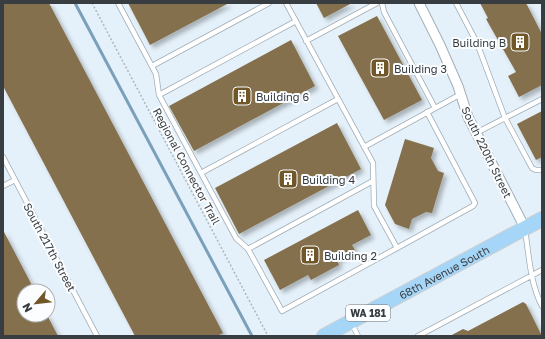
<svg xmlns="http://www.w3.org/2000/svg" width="545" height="339" viewBox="0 0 545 339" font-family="'Golos Text',sans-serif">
<defs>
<filter id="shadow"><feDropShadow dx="3.5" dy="3.5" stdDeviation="2" flood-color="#0004"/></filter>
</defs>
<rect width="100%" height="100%" fill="#e5f1fa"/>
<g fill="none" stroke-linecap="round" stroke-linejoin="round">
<!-- stream -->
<path stroke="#7ba0ba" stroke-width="3" d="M75,3l177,333"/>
</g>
<!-- building -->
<path fill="#85704e" filter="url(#shadow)" d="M3,3h46l174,330 -6,3h-82l-132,-250z
M128,3h101l-79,42z
M316,3h36l-28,15z
M480,3h46l16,31v51l-23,12 -11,-21 8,-4 -30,-53 2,-1z
M377,16l45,84 -38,20 -46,-84z
M291,40l24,46 -121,65 -25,-45z
M542,111v46l-6,3 -19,-36z
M337,123l24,46 -122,65 -24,-46z
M405,139l29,9 -3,10 7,13 6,2 -12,40 -6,-1 -14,7 -3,10 -14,-5 -10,-19z
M358,210l13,25 -19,10 3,5 -18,10 2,5 -28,15 -3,-5 -28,15 -16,-30z
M3,230l32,61h-11v24h23l11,21h-55z
M523,302l3,2 16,32h-92l13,-7 5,2z"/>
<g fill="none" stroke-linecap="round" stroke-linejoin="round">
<!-- service casing -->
<g stroke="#a2aeb6" stroke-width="6">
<path id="service" d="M118,3l38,71 3,21 77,143 12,11 34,62 115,-63
M286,3l87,160 1,43 23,42 76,-42 2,-3 -48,-91
M382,3l2,9 51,96
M456,3l21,40 28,75 27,50 4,2h6
M306,41l71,-38
M152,66l117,-63
M159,95l137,-74
M476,133l66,-34
M364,147l97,-53
M3,157l94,179
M201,173l137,-74
M3,186l12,-6
M525,230c4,25 5,53 17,76
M248,249l125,-68
M352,324l6,12
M418,336l124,-66"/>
</g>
<!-- minor casing -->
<g stroke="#a2aeb6" stroke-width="11">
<path id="minor" d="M419,3l21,42 18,41 10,31 57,111"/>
</g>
<!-- primary casing -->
<g stroke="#cfd0d1" stroke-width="16">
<g id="primary">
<path id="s1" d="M324,336l218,-117"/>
</g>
</g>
<!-- path -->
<path stroke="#acb6bd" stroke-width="1.5" stroke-dasharray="2 2" stroke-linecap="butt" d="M92,3l176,333"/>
<!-- service -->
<use href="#service" stroke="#fff" stroke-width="4.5"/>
<!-- minor -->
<use href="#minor" stroke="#fff" stroke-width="9"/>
<!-- primary -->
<use href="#primary" stroke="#a6d6f7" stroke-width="14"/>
</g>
<!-- icons -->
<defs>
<g id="building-square" transform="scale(1)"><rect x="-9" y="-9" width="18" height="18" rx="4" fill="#715628" stroke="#fbfdff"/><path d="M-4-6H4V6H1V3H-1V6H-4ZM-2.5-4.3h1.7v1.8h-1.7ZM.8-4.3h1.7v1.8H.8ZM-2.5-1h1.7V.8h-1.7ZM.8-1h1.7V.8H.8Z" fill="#fff"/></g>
</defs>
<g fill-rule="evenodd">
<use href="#building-square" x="520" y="42"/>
<use href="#building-square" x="380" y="68"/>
<use href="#building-square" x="242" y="96"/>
<use href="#building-square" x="288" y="179"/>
<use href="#building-square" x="310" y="255"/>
</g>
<g text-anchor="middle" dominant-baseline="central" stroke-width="4" stroke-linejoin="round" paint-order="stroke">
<!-- shield labels -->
<rect fill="#fbfdff" stroke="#72777a" stroke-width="1" x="346" y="305" width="44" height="16" rx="3"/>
<g font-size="10" font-weight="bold" fill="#383d41">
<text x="368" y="313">WA 181</text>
</g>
<!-- poi labels -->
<g font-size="11" fill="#383d41" stroke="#fbfdff" text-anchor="start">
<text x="506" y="42" text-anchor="end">Building B</text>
<text x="394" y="68">Building 3</text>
<text x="256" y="96">Building 6</text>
<text x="302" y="179">Building 4</text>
<text x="324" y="255">Building 2</text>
</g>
<!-- street labels -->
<g font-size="11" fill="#383d41" stroke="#fbfdff">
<text transform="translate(487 152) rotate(64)">South 220th Street</text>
<text transform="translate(187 166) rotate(62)">Regional Connector Trail</text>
<text transform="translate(50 247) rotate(62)">South 217th Street</text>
<text stroke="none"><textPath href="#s1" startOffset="136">68th Avenue South</textPath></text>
</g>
</g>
<!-- border -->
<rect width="545" height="339" fill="none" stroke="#383d41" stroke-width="8"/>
<!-- north arrow -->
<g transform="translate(36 303) rotate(242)"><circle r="19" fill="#fbfdff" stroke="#adb0b3"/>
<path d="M0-3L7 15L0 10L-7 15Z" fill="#715628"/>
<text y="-6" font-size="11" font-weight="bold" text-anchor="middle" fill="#383d41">N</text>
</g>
</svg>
